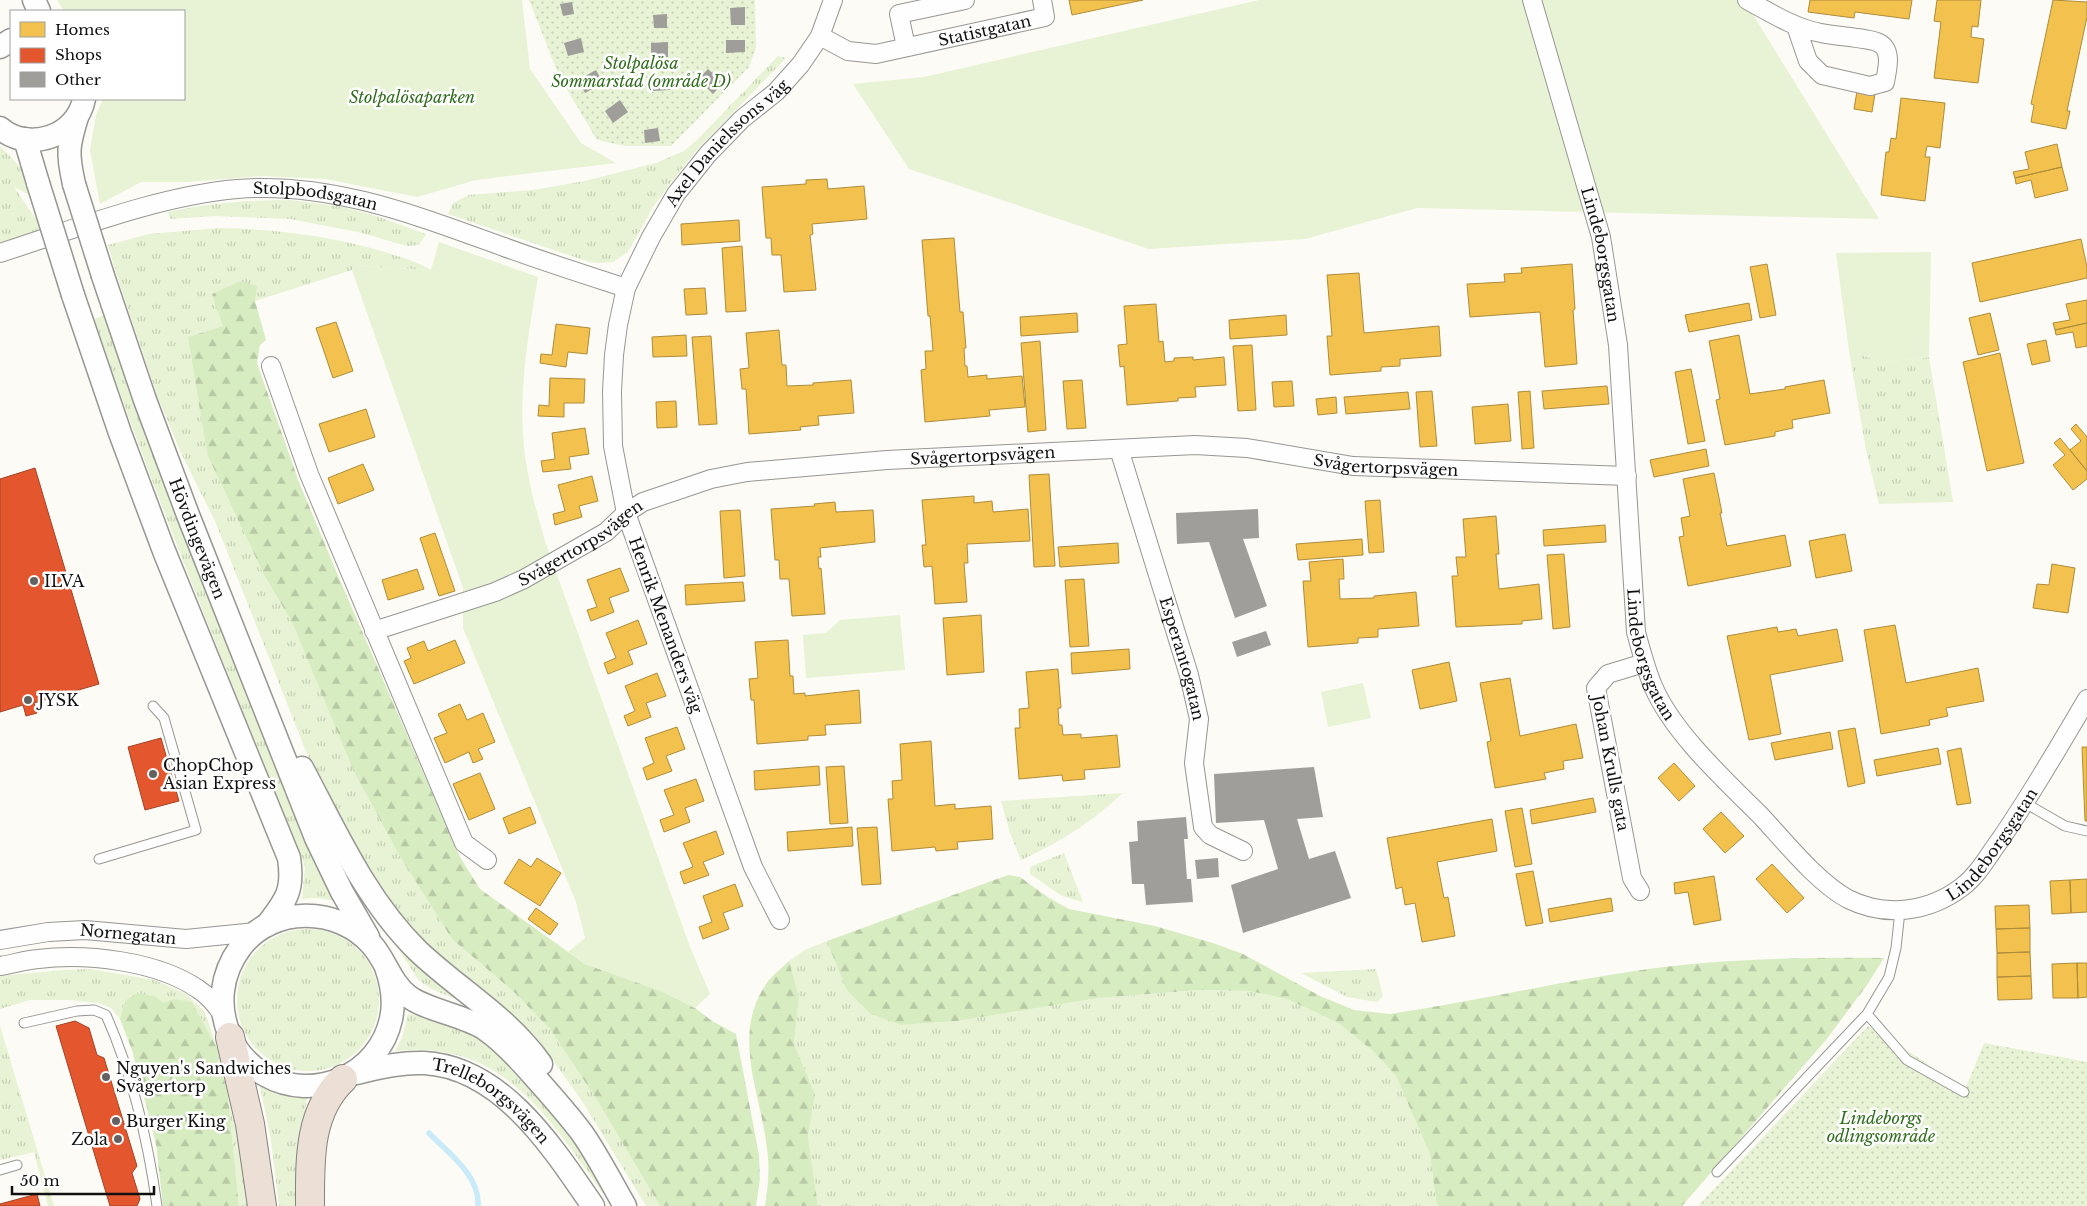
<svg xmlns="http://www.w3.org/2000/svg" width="2087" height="1206" viewBox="0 0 2087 1206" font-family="'Libre Baskerville',serif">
<defs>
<pattern id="grass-tufts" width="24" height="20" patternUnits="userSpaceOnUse" patternTransform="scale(1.25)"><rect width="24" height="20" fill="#e7f3d4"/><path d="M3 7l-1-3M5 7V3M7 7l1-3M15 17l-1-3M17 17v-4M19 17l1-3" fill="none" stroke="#c5cfb5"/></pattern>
<pattern id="forest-firs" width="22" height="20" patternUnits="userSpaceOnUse" patternTransform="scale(1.25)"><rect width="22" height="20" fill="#d8ecc1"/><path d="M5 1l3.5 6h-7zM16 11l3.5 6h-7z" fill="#b8c9a5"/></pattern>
<pattern id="garden-dots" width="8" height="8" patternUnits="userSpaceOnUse" patternTransform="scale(1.25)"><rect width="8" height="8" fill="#e7f3d4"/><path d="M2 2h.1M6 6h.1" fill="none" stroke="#c5cfb5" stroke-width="1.8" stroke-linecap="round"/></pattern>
</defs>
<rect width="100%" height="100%" fill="#fcfbf5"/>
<!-- grass -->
<path fill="url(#grass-tufts)" d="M778,56l8,2 -90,93 -24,30 -19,26 -25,45 -15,10 -14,1 -10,-1 -141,-48 5,-11 16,-8 64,-5 52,-9 71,-18 28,-12 14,-12z
M0,146l23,24 9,26 -18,-9 24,35 2,9 -40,11z
M291,200l52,7 33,9 50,18 -7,11 -12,1 -49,-14 -68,-13 -75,-3 -45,3 -2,-7c41,-9 80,-12 123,-12z
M219,228c58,1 114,8 169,25 15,5 30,9 43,17l-75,-4 -4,4 -97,31 -32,25 -35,11 19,117 57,121 28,47 61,148 46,85 53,84 61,52 37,38 47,71 63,106h-14l-64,-105 -47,-66 -92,-75 -33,-34 -32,-40 -44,-74 -29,-63 -90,-228 -34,-68 -24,-58 -41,-122 -8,-28 41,-11z
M105,315l231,586 -20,-3 -14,1 3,-31 -4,-13c-72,-178 -145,-355 -207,-536z
M1849,351l33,11 47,-5 24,145 -74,2 -13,-54z
M1123,793c-34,31 -61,48 -102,67l-11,-27 -9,-32z
M1064,853l19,49 -21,-6 -32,-22v-7z
M237 1000a71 71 0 1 1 142 0a71 71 0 1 1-142 0Z
M387,931l72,69c-16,-6 -30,-10 -42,-22z
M827,941l19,48 55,36 56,-4 142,-23 101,-8 49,1 38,8 51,24 35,28 23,25 34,78 6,47 3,5h-621l-10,-70 7,-42 -21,-50 5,-47 -10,-36 16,-11z
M91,969l63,11 31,13 20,19 28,82 18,112h-12l-12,-119 -9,-21v-16l-26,-48 -28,1 -8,-6 -31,4 -5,18 -9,-11 -13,-5 -28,-3h-40l-30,9v-33l63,-6z
M1376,969l7,27 -6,6 -30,-5 -46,-24z
M408,1014l32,6 44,20 19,15 54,63 51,74 -4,3c-55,-77 -101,-156 -209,-144l7,-13z
M0,1026l54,180h-6l-14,-54 -34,8z
M260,1086l16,8 31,5 -6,38 -4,69h-18l-8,-66z"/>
<!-- forest -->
<path fill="url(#forest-firs)" d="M241,281l16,5 -2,15 11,39 -6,5 -3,18 42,119 40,96 121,279 20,32 105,75 76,27 34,17 17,13 24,13 23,121 1,24 -4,27h-96l-63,-106 -47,-71 -37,-38 -61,-52 -53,-84 -46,-85 -61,-148 -28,-47 -57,-121 -19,-117 35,-11 -11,-32z
M1008,875l12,2 29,21 20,11 86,17 58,17 30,11 77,42 34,14 36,4c80,-12 158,-30 238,-42 85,-13 171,-15 256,-14l-17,27 -41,55 -144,166h-243l-3,-5 -6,-47 -34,-78 -23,-25 -35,-28 -51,-24 -38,-8 -49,-1 -101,8 -142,23 -56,4 -30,-11 -25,-25 -19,-48z
M789,961l10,36 -5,47 21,50 -7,42 10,70h-53c3,-19 5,-38 2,-57 -6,-57 -38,-116 2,-169 6,-7 14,-13 20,-19z
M137,993l19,4 8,6 9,-4 19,3 26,48v16l9,21 12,119h-76l-7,-62 -24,-94 -12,-31 5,-18z"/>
<!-- park -->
<path fill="#e7f3d4" d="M57,0h465l8,69 51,74 35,20 -140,17 -59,17 -92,-18 -64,-3 -75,6h-45l-41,22 -10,-54 6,-35 7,-16h81v-88h-120z
M1259,0h485l135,219 -462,-11 -112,31 -156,10 -240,-80 -56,-85 71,-7z
M439,242l99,35c-11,65 -23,132 -10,197 4,23 11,45 17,67l145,406 20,47 -15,14 -34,-17 -76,-27 -17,-12 17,-14 -9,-36 -113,-274v-40l-111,-318 4,-4 75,4z
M1931,252l-2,105 -47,5 -33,-11 -13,-98z
M900,615l5,55 -99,8 -3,-43 23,-2 14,-13z
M1363,683l8,35 -43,9 -7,-35z"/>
<!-- garden -->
<path fill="url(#garden-dots)" d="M529,0h226l1,48 -7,19 -78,79h-46l-28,-6 -38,-64z
M1868,1026l57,36 39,30 20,-49 103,19v144h-389z"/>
<!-- homes -->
<path fill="#f2c14e" stroke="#ae8c3b" d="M1069,0h74l-71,15z
M1810,0h102l-3,19 -54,-7 -1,6 -46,-6z
M1937,0h44l-3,27 -6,-1 -1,11 13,2 -6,44 -44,-5 7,-56 -7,-1z
M2053,0l34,2v15l-20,94h3l-4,18 -35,-7 3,-17 -3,-1z
M1857,91l18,3 -3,18 -18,-3z
M1901,98l44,5 -5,45 -13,-2 -2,11h5l-5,44 -44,-6 5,-43h3l2,-14 5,1z
M2057,144l5,23 -47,11 -2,-6 16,-3 -4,-17z
M2062,167l6,23 -33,8 -4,-18 -15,4 -1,-6z
M827,179l1,10 36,-3 3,33 -55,5 1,10 -3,1 6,55 -32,2 -3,-37h-9l-1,-17h-5l-4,-51 44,-3v-4z
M739,220l1,21 -58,4 -1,-21z
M954,238l6,74h3l3,36h-2l1,18h2l1,11 19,-2v4l35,-3 3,31 -36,3 1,6 -65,6 -4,-52 5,-1 -1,-18h8l-3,-35h-2l-6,-76z
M2081,239l6,28v11l-107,24 -8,-39z
M742,246l4,65 -20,1 -4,-64z
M1572,264l3,45 -2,1 4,54 -32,3 -5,-55 -70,5 -3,-33 38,-2 -1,-8 18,-1 -1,-5z
M1767,264l9,51 -16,3 -10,-51z
M1359,273l5,60 75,-7 2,30 -41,3v7l-19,1v4l-51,4 -3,-39h5l-5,-61z
M705,288l2,26 -21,1 -2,-26z
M2087,300v23l-32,7 -2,-7 17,-3 -4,-16z
M1749,303l3,17 -63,12 -4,-17z
M1156,304l3,38 4,-1 2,21 9,-1v-3l19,-1v3l31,-3 2,28 -31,2 1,10 -18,1v3l-51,4 -3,-39 -4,1 -2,-22 9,-1 -3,-38z
M1077,313l1,19 -57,4 -1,-19z
M1990,313l9,37 -21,5 -9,-37z
M1286,315l1,20 -57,4 -1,-19z
M336,322l17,49 -20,7 -17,-50z
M2087,323v23l-11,2 -3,-16 -17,3 -1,-5z
M556,324l34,4 -3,26 -19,-2 -2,15 -26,-4 1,-9 11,1z
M779,330l3,35h4l1,21 26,-1v-2l38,-3 3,33 -36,3 1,9 -19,2 1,3 -52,4 -3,-45h-4l-2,-20 9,-1 -3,-35z
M686,335l1,21 -34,1 -1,-20z
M1739,335l11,59 35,-5v-2l39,-7 6,33 -38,7 1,8 -18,4v4l-50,9 -9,-45 4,-1 -11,-58z
M711,336l6,88 -18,1 -7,-88z
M2046,340l4,21 -18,4 -5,-21z
M1040,341l6,89 -18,2 -7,-89z
M1252,345l4,65 -18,1 -5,-65z
M2000,353l24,110 -37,8 -24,-109z
M1691,369l14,72 -17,3 -13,-72z
M550,378l35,1 -1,24h-20v14l-26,-1 1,-11 10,1z
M1082,380l4,48 -19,1 -4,-48z
M1292,381l2,25 -20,1 -2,-25z
M1607,386l2,18 -65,5 -2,-18z
M1432,391l5,55 -17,1 -4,-55z
M1530,391l4,57 -12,1 -4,-57z
M1408,392l2,17 -64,5 -2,-17z
M1336,397l1,16 -19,2 -2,-16z
M676,401l1,26 -20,1 -1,-26z
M1508,404l3,37 -36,3 -3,-37z
M366,409l9,28 -46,15 -10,-28z
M2076,424l11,13v34l-17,-21 11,-9 -10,-12z
M585,428l4,26 -20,3 2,12 -28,3 -2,-11 14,-2 -3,-26z
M2060,438l27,33v8l-14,11 -20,-25 12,-10 -11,-12z
M1706,449l3,17 -55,11 -4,-17z
M363,464l11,26 -36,14 -10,-26z
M1714,473l8,40h-2l7,33 58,-11 6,31 -103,20 -9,-49 5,-1 -3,-18 9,-2 -7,-37z
M1049,474l6,92 -21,1 -5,-92z
M592,476l6,25 -19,5 3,11 -27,8 -2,-11 12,-3 -7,-26z
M974,496v7l18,-2 1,11 35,-3 2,32 -63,3 1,19h-4l3,39 -32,2 -3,-38 -8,1 -2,-22h4l-4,-45z
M1380,500l4,52 -15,1 -4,-52z
M835,502l1,10 37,-2 2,32 -55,6 1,9h-3l1,12 2,-1 4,46 -33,2 -3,-37h-9l-1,-19h-4l-4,-51 44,-3 -1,-2z
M740,510l5,66 -21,2 -4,-67z
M1496,516l3,38h-3l3,35 40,-5 3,35 -20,2v3l-66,3 -4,-51h6l-2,-19h10l-3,-38z
M1605,525l1,17 -62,4 -1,-16z
M435,533l20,58 -16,5 -19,-58z
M1845,534l7,37 -36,7 -7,-37z
M1362,539l1,16 -65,5 -2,-16z
M1118,543l1,20 -59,4 -2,-20z
M1564,554l6,73 -17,2 -6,-74z
M1343,559l1,20h-5l1,20 34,-1v-2l42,-4 3,34 -41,3v8l-20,1v5l-50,4 -5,-66h8l-2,-19z
M2052,564l23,4 -7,45 -35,-5 4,-24 12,1z
M620,568l9,23 -20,7 5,14 -23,9 -4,-11 10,-3 -10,-27z
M417,569l7,20 -36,11 -6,-20z
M1084,579l5,67 -19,1 -5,-67z
M743,582l2,19 -59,4 -1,-20z
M981,615l3,57 -37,3 -4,-57z
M638,620l9,24 -19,7 5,13 -25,10 -4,-11 12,-5 -10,-25z
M1895,625l11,58 72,-15 6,33 -38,7 2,8 -19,4 1,5 -49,9 -17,-104z
M1777,627l1,5 18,-3 2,7 39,-7 6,32 -73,14 11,59 -32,6 -22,-104z
M455,640l10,23 -51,21 -10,-23 7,-3 -4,-10 17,-7 4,10z
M788,640l2,36h3l1,18 11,-1v3l54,-6 2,33 -36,2 1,10 -18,1v4l-51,4 -3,-44h-3l-2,-21 9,-1 -3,-36z
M1129,649l1,20 -58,5 -1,-21z
M1449,662l8,39 -37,8 -8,-39z
M1058,669l3,39h-3l1,17h3l1,10 18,-1v4l36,-3 3,32 -36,3 1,9 -22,2 -1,-6 -43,4 -4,-51h5l-1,-19 10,-1 -3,-36z
M657,673l9,23 -20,7 5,14 -23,9 -4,-10 11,-5 -10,-25z
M1510,678l10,58 56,-12 7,34 -20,3 1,8 -20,4 2,6 -51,9 -8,-46 4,-1 -11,-58z
M460,704l7,16 16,-7 12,29 -17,7 5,10 -10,4 -4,-11 -24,11 -11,-25 13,-5 -9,-19z
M677,727l8,22 -19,7 6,15 -25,9 -4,-12 11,-5 -9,-25z
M1855,728l10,55 -17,4 -10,-56z
M1830,732l3,17 -58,11 -4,-17z
M931,741l4,65 20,-2v5l36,-3 2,33 -36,3 1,7 -22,2 -1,-4 -43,4 -4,-52h5l-1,-18 10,-1 -2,-36z
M2082,747h5v74h-2z
M1938,748l3,16 -64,12 -3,-16z
M1961,748l10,55 -14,2 -10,-54z
M1674,763l21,23 -16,15 -21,-23z
M819,766l1,19 -65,5 -1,-19z
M844,766l4,57 -18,1 -4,-57z
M480,773l15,36 -26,11 -16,-36z
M696,779l8,22 -19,7 5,14 -26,10 -4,-12 14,-5 -10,-25z
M1593,798l3,14 -64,12 -2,-14z
M530,807l6,16 -27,11 -6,-16z
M1522,808l10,56 -17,3 -10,-56z
M1721,812l23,24 -19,17 -22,-24z
M1492,819l5,32 -60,11 7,36 4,-1 7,39 -33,6 -7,-39 -10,2 -3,-18 -6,2 -9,-51z
M852,827l1,19 -65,5 -1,-19z
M877,827l4,57 -19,1 -5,-57z
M716,831l8,23 -21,8 6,13 -25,9 -4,-12 13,-5 -10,-24z
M537,858l24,15 -21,33 -36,-23 15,-24 12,8z
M1772,864l32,34 -17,15 -31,-34z
M1533,871l10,52 -17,3 -10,-52z
M1714,876l7,44 -27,5 -6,-33 -13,2 -1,-11z
M2087,879v33l-16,1 -1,-33z
M2070,880l1,33 -19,1 -2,-33z
M735,884l8,22 -20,7 6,16 -26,10 -4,-12 13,-5 -9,-26z
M1611,898l2,13 -63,11 -2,-13z
M2029,905l1,23 -34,1 -1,-23z
M536,908l22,16 -8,11 -22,-16z
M2030,928v24l-33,1 -1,-24z
M2030,952l1,24 -34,1v-24z
M2077,963l1,35h-25l-1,-34z
M2077,963h10v34l-9,1z
M2031,976l1,23 -34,1 -1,-23z"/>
<!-- shops -->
<path fill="#e4572e" stroke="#a44225" d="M35,468l64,216 -65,19 3,10 -11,3 -3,-11 -23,7v-233z
M161,738l18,63 -34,9 -17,-63z
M75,1021l14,7 8,27 7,3 33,108 -5,7 8,26 -3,7h-27l-54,-180z
M37,1194l3,12h-40v-2z"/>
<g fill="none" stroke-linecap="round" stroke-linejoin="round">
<!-- stream -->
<path stroke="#c9eaf8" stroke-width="5.5" d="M429,1133c19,20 51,42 49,73"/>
</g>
<!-- building -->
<path fill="#a09e9a" d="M572,2l2,12 -11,2 -3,-12z
M745,7v18h-14l-1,-17z
M667,14v14h-13l-1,-13z
M581,38l3,14 -16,4 -4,-13z
M726,40h19v12l-19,1z
M668,42v15h-17v-14z
M708,69l15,14 -10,11 -15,-15z
M596,70l7,13 -18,10 -7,-13z
M653,77h16l1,13 -17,1z
M620,100l8,12 -15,11 -8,-12z
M658,128l2,13 -15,2 -1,-13z
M1258,509l1,29 -16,1 24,67 -32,12 -26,-76 -32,2 -1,-31z
M1266,631l5,14 -34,12 -5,-15z
M1314,767l9,50 -26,2 12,40 26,-8 16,47 -108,35 -12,-48 47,-16 -14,-49 -48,3 -2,-49z
M1186,817l2,22h-4l3,40h4l2,23 -47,3 -2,-21h-12l-3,-42 9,-1 -1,-20z
M1218,858l1,19 -22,2 -2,-19z"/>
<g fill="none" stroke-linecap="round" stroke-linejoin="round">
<!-- service casing -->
<g stroke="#969693" stroke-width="11">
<path id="service" d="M2025,803l40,23 22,5
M99,859l97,-29 -32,-112 -11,-12
M1867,1014l40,46 57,32
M24,1023l53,-12 17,-1 12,5c27,61 42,125 51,191
M0,1170l17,-5
M1717,1172l150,-158 22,-37 7,-29 4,-37"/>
</g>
<!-- minor casing -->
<g stroke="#969693" stroke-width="20">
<g id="minor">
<path id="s1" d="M1532,0l69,237 17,108 18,287c5,19 10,37 17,54 20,47 72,94 108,130 24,26 57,67 87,83 38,19 81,13 114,-12 16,-12 26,-31 38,-47 31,-45 59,-93 87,-141"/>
<path d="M1747,0c24,13 47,28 74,33 12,3 50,5 58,10 14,7 8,27 6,39l-15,4 -48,-11 -14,-14 -12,-35"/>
<path id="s2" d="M820,36l28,15 28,3 169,-37 -3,-17"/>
<path d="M906,47l-7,-33 66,-14"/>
<path id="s3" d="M0,253c75,-24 158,-57 237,-64 93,-8 181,27 267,58 41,15 82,28 122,41"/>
<path d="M271,366l38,108 155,369 23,17"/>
<path id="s4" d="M1119,449l70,226 10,44 -5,44 9,64 7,8 33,16"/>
<path id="s5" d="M374,631l121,-39 29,-13 82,-47 20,-19 17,-11 68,-23 36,-7 140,-12 308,-15 52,3 106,18 274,10"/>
<path d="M1640,891l-8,-13 -36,-190 12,-14 36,-11"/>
<path id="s6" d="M780,920l-27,-53 -127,-354 -13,-67 -1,-55 2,-36 4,-30 8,-37 25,-51 25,-43 32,-40 34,-35 34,-27 25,-28 19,-28 13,-36"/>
<path id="s7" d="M0,940l48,-8 37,-2 101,9 70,-7"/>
<path d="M0,966c13,-2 25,-6 38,-7 49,-6 119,2 160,30 11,7 19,17 26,28"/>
</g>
</g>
<!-- tertiary casing -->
<g stroke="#969693" stroke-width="25">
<g id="tertiary">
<path d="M34,0l5,11"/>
<path d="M0,47l11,-7"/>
<path d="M0,128c29,25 77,8 84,-29"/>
<path d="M25,139l13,44"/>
<path d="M74,184c-7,-31 -6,-38 3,-67"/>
<path id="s8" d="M103,276l42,124 43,115 128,323 26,54 26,45"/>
<path d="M73,295l47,138 44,118 125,307c5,33 -3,42 -22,67"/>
<path d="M302,768c34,64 64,132 116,183 41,39 90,66 123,113"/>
<path d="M386,967c6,17 9,34 5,52 -12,56 -77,84 -126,56 -15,-9 -28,-22 -35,-39 -13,-30 -9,-62 10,-88 32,-43 98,-42 132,-3 14,16 19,38 36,51 17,14 56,19 77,33 18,12 34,30 48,46 17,19 34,38 49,58 16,23 29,49 43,73"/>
<path id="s9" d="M356,1073c22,-5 45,-11 68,-10 78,4 129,85 169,143"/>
</g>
</g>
<!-- motorway casing -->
<g stroke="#848380" stroke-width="30">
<path id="motorway" d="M230,1037l20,87 12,82
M310,1206c0,-45 -2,-94 33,-127"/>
</g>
<!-- service -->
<use href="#service" stroke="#fffefe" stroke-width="9"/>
<!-- minor -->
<use href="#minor" stroke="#fffefe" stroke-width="18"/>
<!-- tertiary -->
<use href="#tertiary" stroke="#fffefe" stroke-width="22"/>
<!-- motorway -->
<use href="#motorway" stroke="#ebdfd6" stroke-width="28"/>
<!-- tertiary-bridge casing -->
<g stroke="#969693" stroke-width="25" stroke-linecap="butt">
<path id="tertiary-bridge" d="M38,183l35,112
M74,184l29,92"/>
</g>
<!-- tertiary-bridge -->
<use href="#tertiary-bridge" stroke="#fffefe" stroke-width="22"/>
</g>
<!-- markers -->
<g fill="#636260" stroke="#fff" stroke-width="2">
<circle cx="34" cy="581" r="5"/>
<circle cx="28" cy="700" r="5"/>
<circle cx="153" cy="774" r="5"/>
<circle cx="106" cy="1077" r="5"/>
<circle cx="116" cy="1121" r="5"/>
<circle cx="118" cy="1139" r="5"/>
</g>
<g text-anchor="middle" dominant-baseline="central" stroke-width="5" stroke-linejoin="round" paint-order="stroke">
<!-- street labels -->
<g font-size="16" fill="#101010" stroke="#fff">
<text stroke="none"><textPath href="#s2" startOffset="171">Statistgatan</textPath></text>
<text stroke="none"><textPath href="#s6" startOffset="842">Axel Danielssons väg</textPath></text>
<text stroke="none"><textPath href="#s3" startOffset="325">Stolpbodsgatan</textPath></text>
<text stroke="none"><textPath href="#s1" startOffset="264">Lindeborgsgatan</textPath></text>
<text stroke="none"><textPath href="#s5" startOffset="646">Svågertorpsvägen</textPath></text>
<text stroke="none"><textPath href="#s5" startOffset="1051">Svågertorpsvägen</textPath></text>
<text stroke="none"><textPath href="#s8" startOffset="279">Hövdingevägen</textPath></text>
<text stroke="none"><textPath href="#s5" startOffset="226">Svågertorpsvägen</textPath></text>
<text transform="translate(666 625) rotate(70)">Henrik Menanders väg</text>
<text stroke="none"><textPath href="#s1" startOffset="669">Lindeborgsgatan</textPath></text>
<text stroke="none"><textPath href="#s4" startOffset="219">Esperantogatan</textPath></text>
<text transform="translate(1611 763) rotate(79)">Johan Krulls gata</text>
<text stroke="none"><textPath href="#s1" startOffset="1164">Lindeborgsgatan</textPath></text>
<text stroke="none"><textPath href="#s7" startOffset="129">Nornegatan</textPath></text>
<text stroke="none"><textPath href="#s9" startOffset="148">Trelleborgsvägen</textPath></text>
</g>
<!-- park labels -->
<g font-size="16" font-style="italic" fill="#2f6d1b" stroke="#fff">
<text x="641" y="63">Stolpalösa<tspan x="641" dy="18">Sommarstad (område D)</tspan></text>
<text x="412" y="97">Stolpalösaparken</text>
<text x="1881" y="1118">Lindeborgs<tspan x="1881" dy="18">odlingsområde</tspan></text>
</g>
<!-- poi labels -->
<g font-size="16" fill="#101010" stroke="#fff" text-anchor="start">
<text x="44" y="581">ILVA</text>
<text x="38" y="700">JYSK</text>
<text x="163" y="765">ChopChop<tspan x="163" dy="18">Asian Express</tspan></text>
<text x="116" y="1068">Nguyen's Sandwiches<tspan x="116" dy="18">Svågertorp</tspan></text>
<text x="126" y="1121">Burger King</text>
<text x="108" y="1139" text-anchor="end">Zola</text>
</g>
</g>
<!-- legend -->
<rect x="10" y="10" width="175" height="90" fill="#ffffff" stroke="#9f9f9f"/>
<rect x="20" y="22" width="25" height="15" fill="#f2c14e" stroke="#9f9f9f"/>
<text x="55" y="35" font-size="15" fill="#101010">Homes</text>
<rect x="20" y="48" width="25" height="15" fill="#e4572e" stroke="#9f9f9f"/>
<text x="55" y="60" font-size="15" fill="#101010">Shops</text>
<rect x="20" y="72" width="25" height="15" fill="#a09e9a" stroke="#9f9f9f"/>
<text x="55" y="85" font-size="15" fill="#101010">Other</text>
<!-- scale -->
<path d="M12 1186v8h142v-8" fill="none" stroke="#101010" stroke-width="2.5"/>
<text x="20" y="1186" font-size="15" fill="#101010" stroke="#ffffff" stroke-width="4" paint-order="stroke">50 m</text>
</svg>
